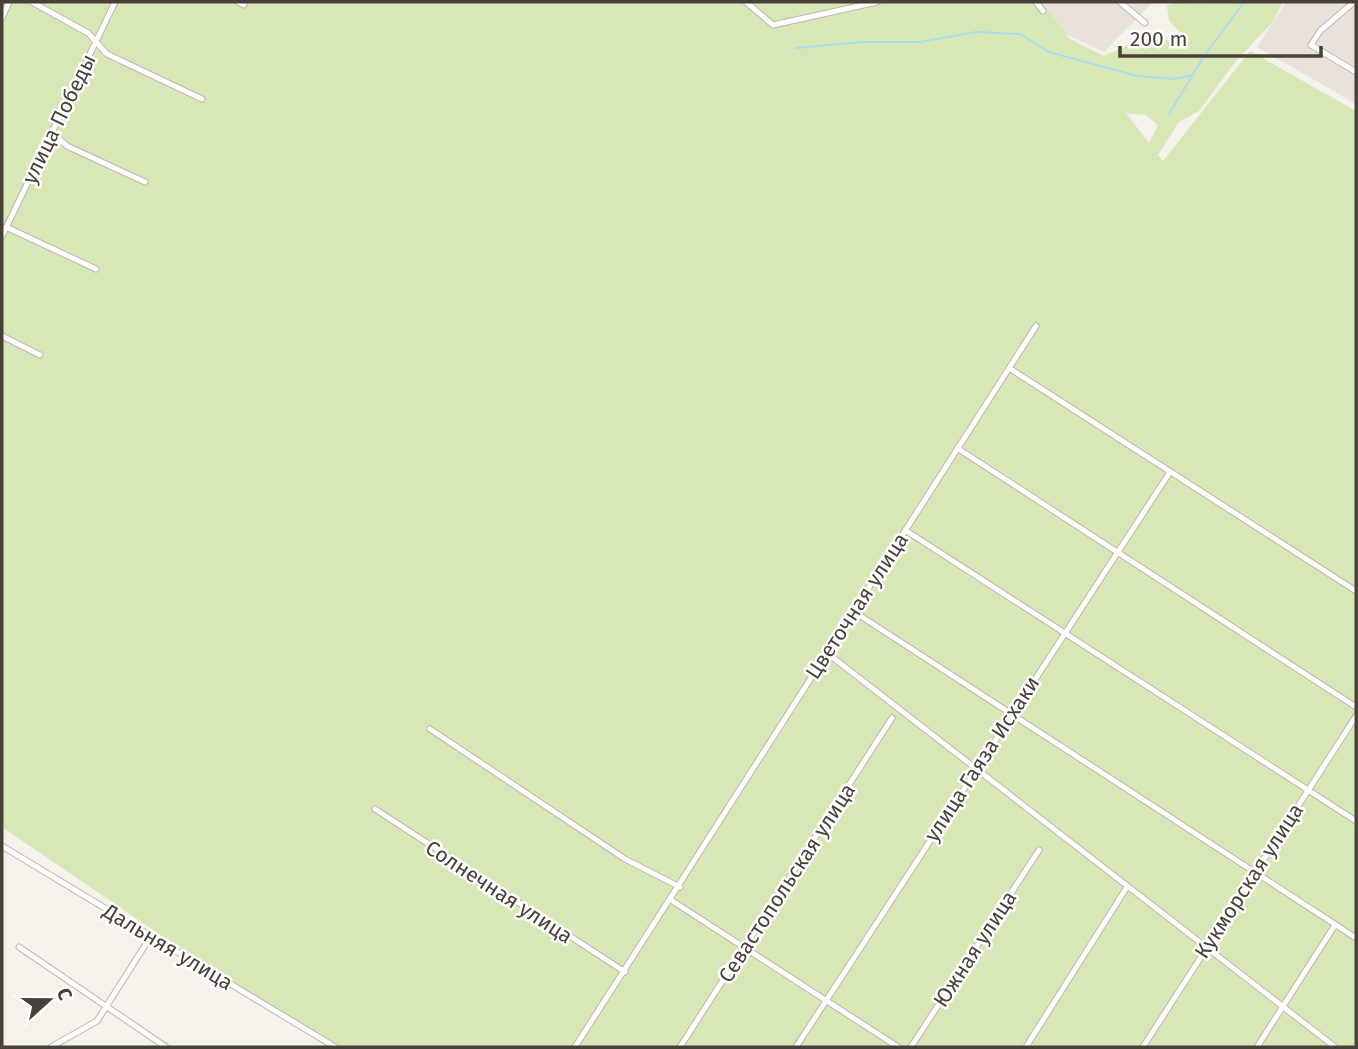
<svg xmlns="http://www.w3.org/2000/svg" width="1358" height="1049" viewBox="0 0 1358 1049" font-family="'Fira Sans',sans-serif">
<rect width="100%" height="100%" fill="#f5f1eb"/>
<!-- residential -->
<path fill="#e9e2da" d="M1039,2h114l-49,50 -43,-20z
M1286,2h70v102l-99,-57z"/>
<!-- green -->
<path fill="#d8e7b6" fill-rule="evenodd" d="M2,2h1040l28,37 34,17 38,-17 29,1 10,-7 -12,-12 -2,-15 10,-4 12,2 94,-2 -12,22 -35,37 -37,50 -20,11 -21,33 5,6 87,-110 106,60v936h-1021l-94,-57 -239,-163zM1126,113l20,2 12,10 -9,18z"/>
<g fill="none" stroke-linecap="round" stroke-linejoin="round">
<!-- stream -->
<path stroke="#abdcee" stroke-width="2" d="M796,48l66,-6h58l56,-10 44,2 29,18 88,24 37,3 19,-4
M1169,114l35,-58 40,-54"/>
<!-- street casing -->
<g stroke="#c0b7ae" stroke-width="7">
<path id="street" d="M32,2l56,31 19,21 95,45
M238,2l6,3
M746,2l27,23 104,-23
M1036,2l7,9
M1120,2l25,21
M1354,2l-34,29 -9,14 45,27
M2,18l7,-16
M52,133l15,13 78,36
M6,227l90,42
M2,236l113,-234
M2,336l38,19
M1009,368l347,223
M957,448l399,259
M905,530l451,291
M853,611l503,327
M827,653l508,394
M430,729l195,130 55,28
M375,809l250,163
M2,846l333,201
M671,900l227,147
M19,947l147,100
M51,1047l46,-26 54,-85
M575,1047l461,-721
M680,1047l212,-329
M796,1047l374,-575
M911,1047l128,-197
M1026,1047l101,-160
M1143,1047l213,-331
M1257,1047l78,-122"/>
</g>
<!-- street -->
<use href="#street" stroke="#fff" stroke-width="5"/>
</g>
<g text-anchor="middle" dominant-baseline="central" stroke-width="5" stroke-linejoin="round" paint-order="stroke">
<!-- street labels -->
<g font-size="21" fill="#494139" stroke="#fff">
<text transform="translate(59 119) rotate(-64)">улица Победы</text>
<text transform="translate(857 606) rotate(-57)">Цветочная улица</text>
<text transform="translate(982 759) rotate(-57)">улица Гаяза Исхаки</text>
<text transform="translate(1249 881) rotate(-57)">Кукморская улица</text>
<text transform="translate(787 883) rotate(-57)">Севастопольская улица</text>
<text transform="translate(499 892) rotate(33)">Солнечная улица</text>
<text transform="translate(168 947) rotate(31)">Дальняя улица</text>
<text transform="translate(975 949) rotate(-57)">Южная улица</text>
</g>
</g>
<!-- border -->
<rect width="1358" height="1049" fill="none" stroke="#494139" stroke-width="7"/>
<!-- north arrow -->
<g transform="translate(49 1000) rotate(69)" stroke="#ffffff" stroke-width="5" paint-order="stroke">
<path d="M0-5L12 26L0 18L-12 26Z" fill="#494139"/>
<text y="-10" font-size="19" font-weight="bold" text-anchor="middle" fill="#494139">С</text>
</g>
<!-- scale -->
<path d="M1120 46v10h201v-10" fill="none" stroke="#494139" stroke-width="3.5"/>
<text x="1130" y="46" font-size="21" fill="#494139" stroke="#ffffff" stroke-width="5" paint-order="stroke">200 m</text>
</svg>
